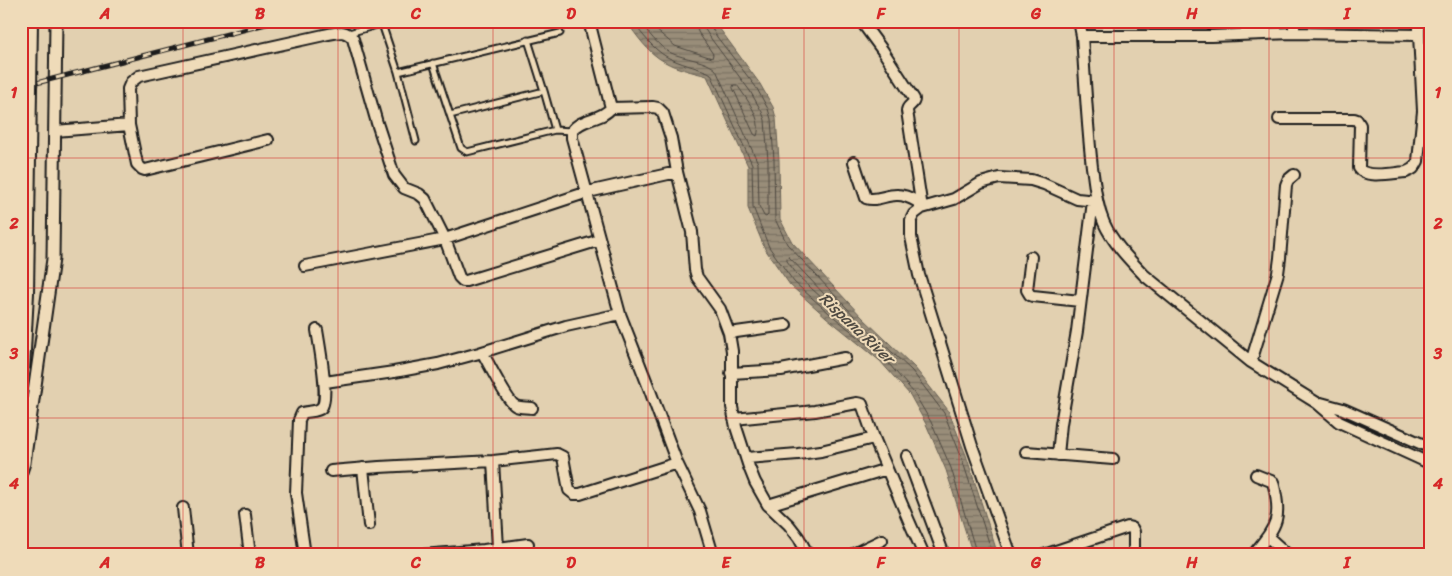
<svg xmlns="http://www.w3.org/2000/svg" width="1452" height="576" viewBox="0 0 1452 576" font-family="Sriracha,sans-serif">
<defs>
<pattern id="water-rules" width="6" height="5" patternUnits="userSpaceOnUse" patternTransform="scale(1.25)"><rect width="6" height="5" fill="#998d79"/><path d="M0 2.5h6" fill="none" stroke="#7c7262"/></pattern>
</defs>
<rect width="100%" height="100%" fill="#e2d0b0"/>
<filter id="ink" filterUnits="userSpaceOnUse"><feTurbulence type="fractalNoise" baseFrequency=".02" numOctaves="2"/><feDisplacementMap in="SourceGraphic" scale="10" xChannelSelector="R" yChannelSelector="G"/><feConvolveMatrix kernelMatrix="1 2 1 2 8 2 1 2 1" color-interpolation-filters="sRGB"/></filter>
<g filter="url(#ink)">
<!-- water -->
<path fill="url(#water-rules)" stroke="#676054" d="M626,21h88l46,63 13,23 3,11 3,42 1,59 12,23 70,75 53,51 33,42 18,45 32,100h-25l-27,-85 -20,-46 -16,-29 -30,-34 -54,-44 -36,-32 -25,-36 -17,-41v-42l-41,-90c-14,-4 -30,-7 -42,-14 -17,-9 -28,-26 -39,-41z"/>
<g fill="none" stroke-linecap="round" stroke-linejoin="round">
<!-- shore -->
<path stroke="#4e4941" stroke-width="1" d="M632,21c10,13 21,28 35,36 13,7 28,10 41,15l3,2 41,90 1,43 16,40 25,35 35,31 54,44 31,36 17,29 20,46 26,87
M640,21c8,12 18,25 31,32 13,6 36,7 45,17l42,93 1,43 5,10 2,1 2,-2v-54l-3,-41 -3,-8 -12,-21 -38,-51 -8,-12 -1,-7
M649,21l6,8 20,17 37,12 1,-4 -15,-22 -2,-11
M710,21v4l7,12 39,50 12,22 3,10 3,41 1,59 12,25 71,76 54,51 32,42 17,43 32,99
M734,85h3c9,13 26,34 20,51l-3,-2 -21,-46z
M789,257l37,39v3h-3l-24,-22 -12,-16v-3z"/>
<!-- service casing -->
<g stroke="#1c1c1c" stroke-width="9">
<path id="service" d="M382,24l16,48 18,69
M349,33l42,-12
M528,40l16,51 11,39
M433,63l17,52 94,-24
M398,72l162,-39
M450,115l11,33 6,4 88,-22 17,1"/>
</g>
<!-- minor casing -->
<g stroke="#1c1c1c" stroke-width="14">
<path id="minor" d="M589,21l22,87c-9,12 -30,10 -39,23v7l48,176 29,74 28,75 23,48 13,44
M861,21l22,30 31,48c0,6 -7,6 -7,12l15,97
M1079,21l3,15c3,44 5,87 10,131 3,19 4,38 12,56 9,20 25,36 40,52l107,87 66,41 22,19 92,42
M1294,21v12
M1419,21v14
M1082,36h129l83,-3 125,2 4,76 -5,50c-3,7 -6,9 -12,11 -13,1 -41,7 -47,-4l1,-43 -3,-5 -3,-1h-75
M611,108l42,-1 5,1 5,5 8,25 6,34 15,60 3,38 2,7 23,32 9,24 3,18v56l4,20 13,40 6,15 13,23 21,20 10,13 9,17
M129,125l8,39 5,5 3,1 123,-30
M55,131l74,-6 -1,-36 3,-7 8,-6 185,-41c12,-2 21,-7 29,4l24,84 17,52 10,13 15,6 6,5 20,40 14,38 4,4h3l134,-41
M854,162l12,36c10,4 21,-4 32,-3 9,0 16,5 24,9
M1031,257l-4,33 3,5 3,1 47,5
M305,266l140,-27 143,-47 89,-20
M729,333l57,-8
M482,352c6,10 26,51 34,54 4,2 11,1 16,2
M1251,362l27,-89 2,-15 6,-73 2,-5 6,-5
M731,373l50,-3 64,-12
M325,382l69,-10 44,-8 41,-11 87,-27 54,-12
M1321,403l22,6 88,39
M734,419l81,-8 42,-8 5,1 12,34 35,83 15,34
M1026,452l87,7
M1058,455l3,-31 16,-93 16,-130
M907,456l37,99
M746,458l52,-4 23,-3 53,-13
M493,461l5,87
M363,468l6,57
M331,471l48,-4 114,-6 64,-7 6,3 6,33 5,4h6l97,-31
M768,505l119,-36
M183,508l5,47
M245,515l5,40
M1268,537l20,18
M305,555l-9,-62 3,-73 3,-7c6,-2 15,-1 19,-5 9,-7 -2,-65 -4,-78
M422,555l62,-5 44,-6
M851,555l31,-15
M1011,555l-39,-109 -53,-171 -8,-38v-17l3,-6 8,-6 32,-9 27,-16 18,-5 32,2 13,4 33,15 20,2
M1044,555l84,-28 4,1 2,4v23
M1253,555c23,-29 30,-35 20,-73l-2,-1 -15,-6"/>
</g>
<!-- tertiary casing -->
<g stroke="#1c1c1c" stroke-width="15">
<path id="tertiary" d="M21,472l3,-9 29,-204 3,-238"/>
</g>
<!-- service -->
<use href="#service" stroke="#efdbb9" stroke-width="5"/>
<!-- minor -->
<use href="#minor" stroke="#efdbb9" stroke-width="10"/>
<!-- tertiary -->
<use href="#tertiary" stroke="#efdbb9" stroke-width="11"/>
<!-- rail casing -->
<g stroke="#1c1c1c" stroke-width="5">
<path id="rail" d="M21,87l257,-66"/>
</g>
<!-- rail -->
<use href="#rail" stroke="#efdbb9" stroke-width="3" stroke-dasharray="9" stroke-linecap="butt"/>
<!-- trunk-bridge casing -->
<g stroke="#1c1c1c" stroke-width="20" stroke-linecap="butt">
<path id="trunk-bridge" d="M21,369l4,-76 4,-272"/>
</g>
<!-- trunk-bridge -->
<use href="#trunk-bridge" stroke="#efdbb9" stroke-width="16"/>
</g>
</g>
<!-- grid -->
<path fill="none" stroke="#d62828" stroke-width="1" stroke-opacity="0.55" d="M183,21v534M338,21v534M493,21v534M648,21v534M804,21v534M959,21v534M1114,21v534M1269,21v534M21,158h1410M21,288h1410M21,418h1410"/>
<g text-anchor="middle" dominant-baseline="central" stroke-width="4" stroke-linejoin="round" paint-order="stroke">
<!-- water labels -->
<g font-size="16" font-style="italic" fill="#4e4941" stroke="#efdbb9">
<text transform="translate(857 328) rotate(43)">Rispana River</text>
</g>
</g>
<!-- margin -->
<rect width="1452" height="576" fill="none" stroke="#efdbb9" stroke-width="55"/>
<rect x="28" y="28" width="1396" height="520" fill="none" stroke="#d62828" stroke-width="2"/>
<g font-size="16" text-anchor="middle" font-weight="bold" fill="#d62828">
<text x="105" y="19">A</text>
<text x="260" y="19">B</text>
<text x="416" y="19">C</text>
<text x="571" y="19">D</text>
<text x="726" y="19">E</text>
<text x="881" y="19">F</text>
<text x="1036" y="19">G</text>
<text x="1192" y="19">H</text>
<text x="1347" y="19">I</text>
<text x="14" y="98">1</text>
<text x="1438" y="98">1</text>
<text x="14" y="229">2</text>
<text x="1438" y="229">2</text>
<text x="14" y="359">3</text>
<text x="1438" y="359">3</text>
<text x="14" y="489">4</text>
<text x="1438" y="489">4</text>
<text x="105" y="568">A</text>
<text x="260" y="568">B</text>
<text x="416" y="568">C</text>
<text x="571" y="568">D</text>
<text x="726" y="568">E</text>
<text x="881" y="568">F</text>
<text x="1036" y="568">G</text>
<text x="1192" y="568">H</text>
<text x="1347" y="568">I</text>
</g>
</svg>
